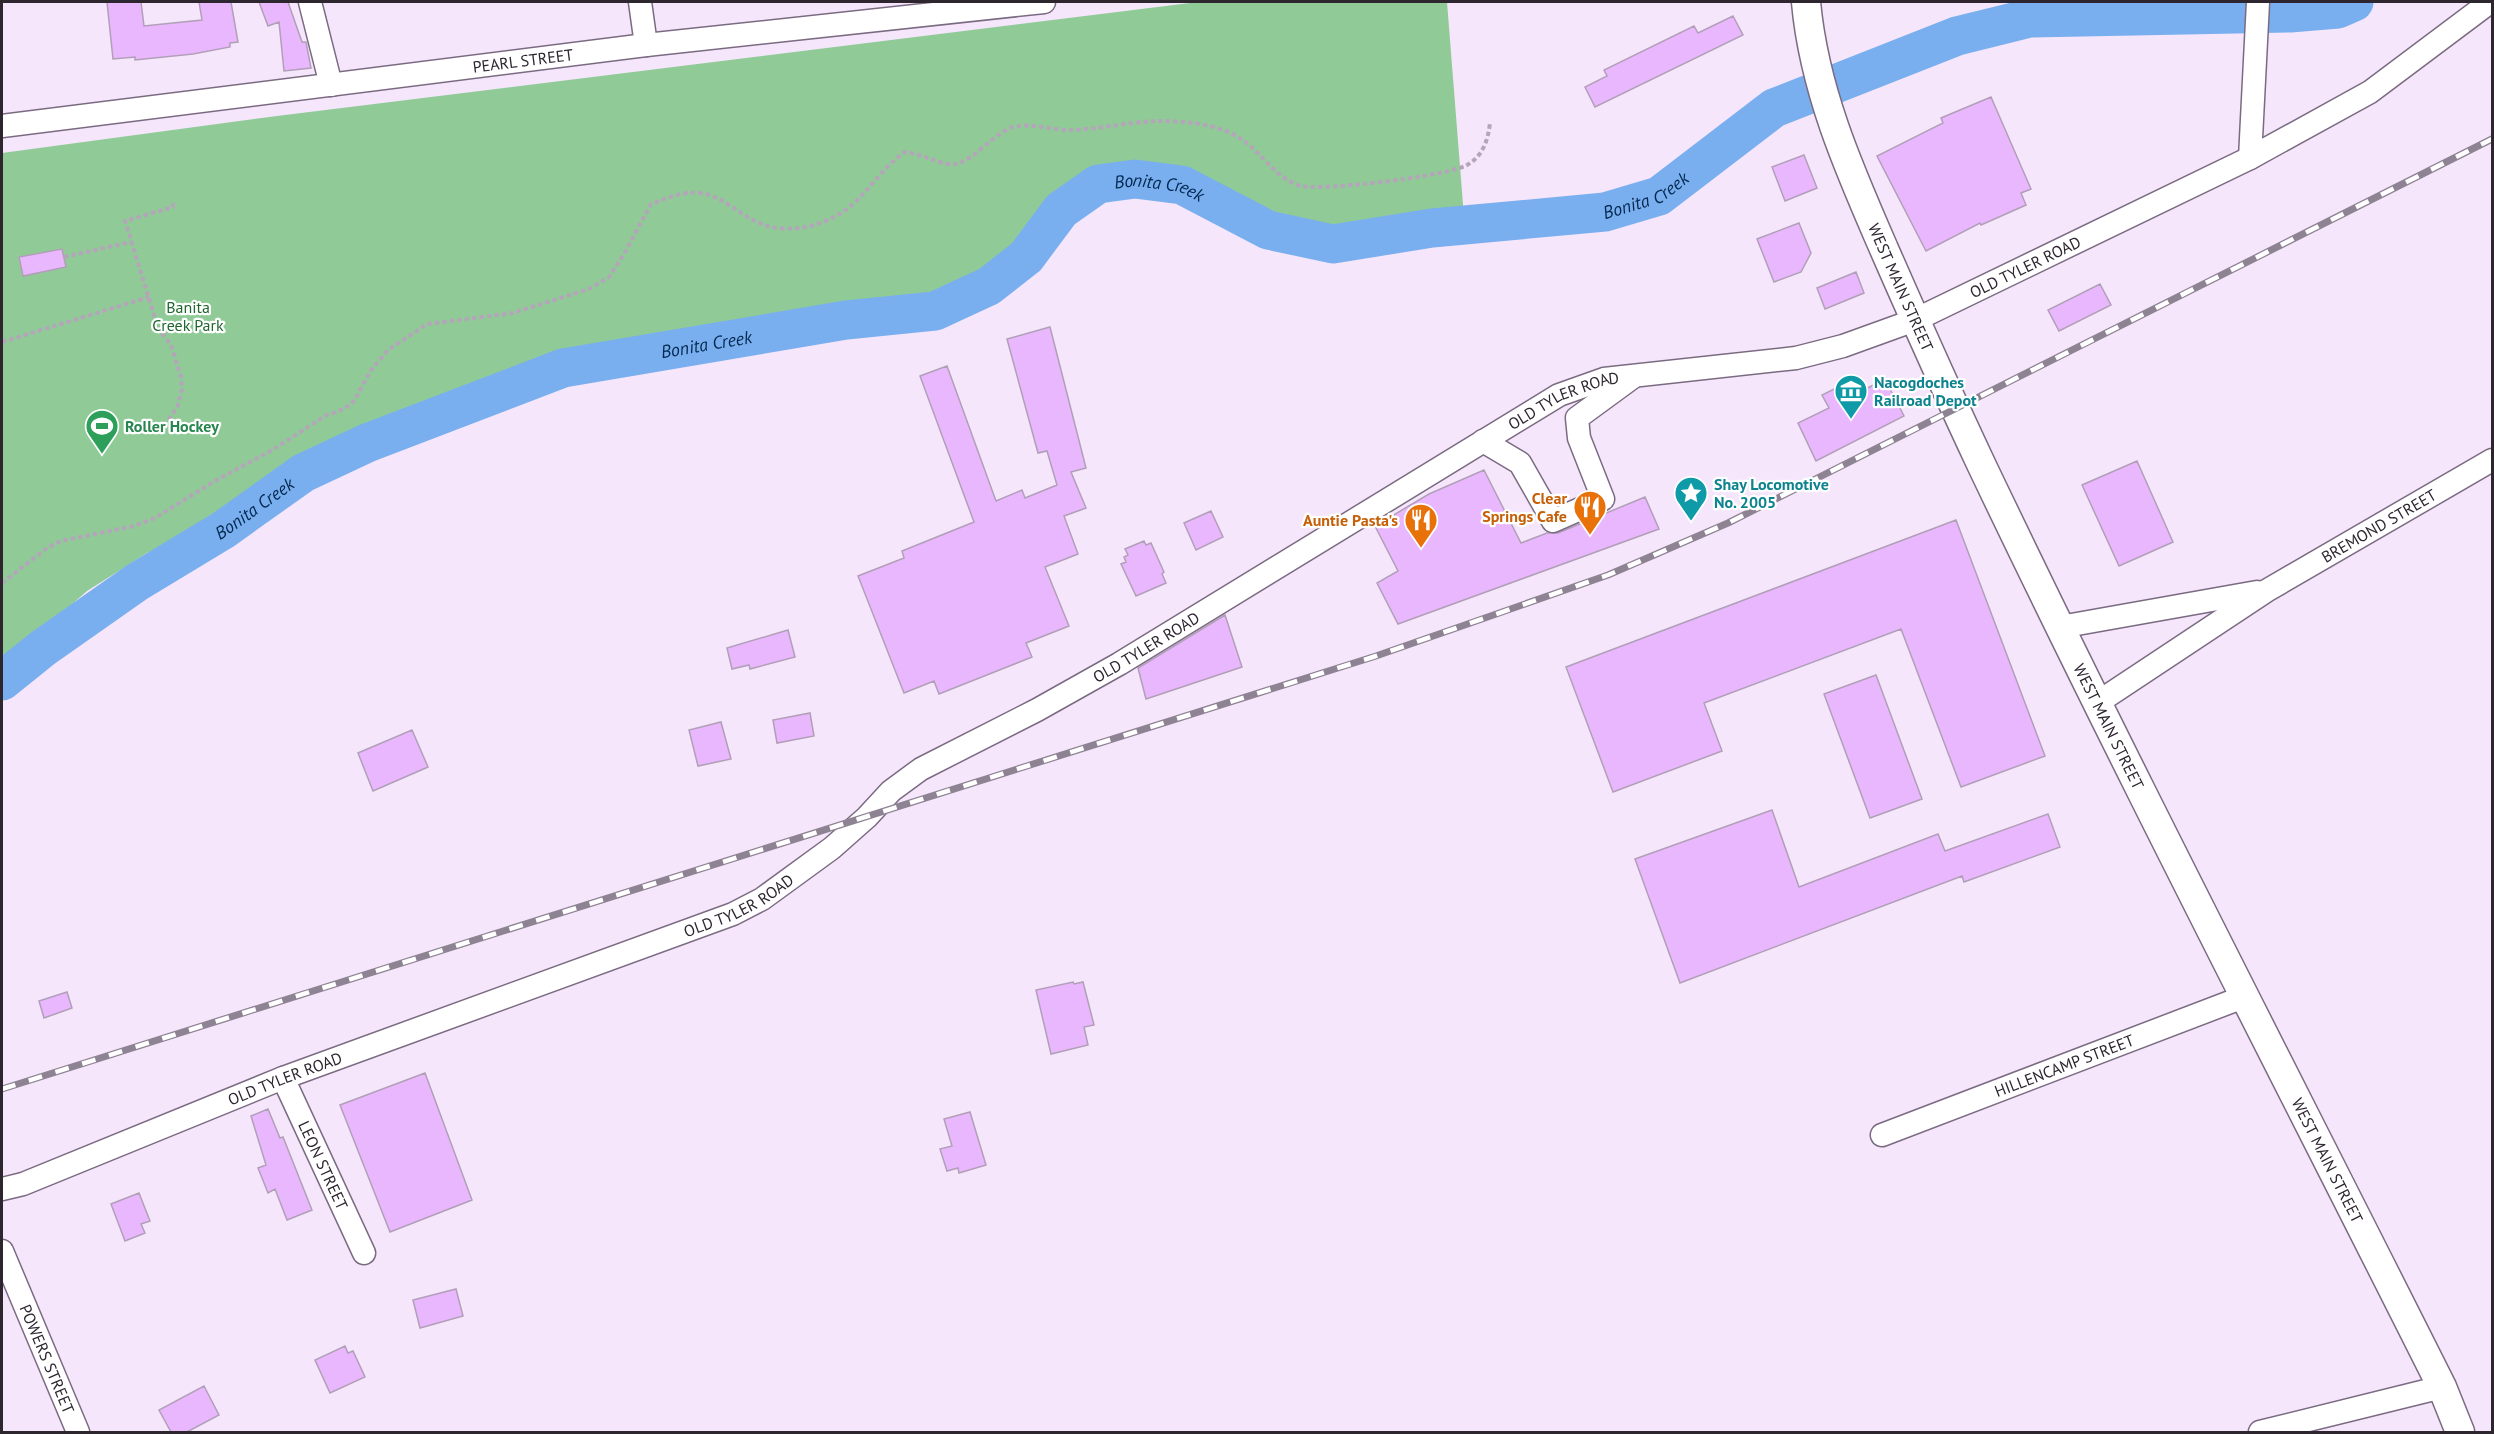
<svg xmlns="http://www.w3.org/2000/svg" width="2494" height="1434" viewBox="0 0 2494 1434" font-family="'PT Sans',sans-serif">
<rect width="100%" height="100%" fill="#f5e6fb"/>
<!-- green -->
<path fill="#90cb97" d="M1198,2h249l17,215 -133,23 -62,-14 -84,-45 -49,-8 -41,5 -40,27 -37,48 -32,25 -53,22 -373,58 -163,65 -103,46 -74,53 -73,31 -60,38 -85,75v-513l275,-37z"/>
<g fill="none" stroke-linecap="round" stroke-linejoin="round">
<!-- river -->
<path stroke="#7aafef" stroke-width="39" id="s1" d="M2,681l41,-33 94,-66 86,-52 80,-57 64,-30 196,-75 283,-48 89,-9 54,-25 37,-29 35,-47 37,-26 37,-5 47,6 86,45 65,14 99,-16 173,-16 54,-16 115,-88 183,-72 73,-18 260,-5 48,-4 16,-7"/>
</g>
<!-- building -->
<path fill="#e9b7fd" stroke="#b19fb8" stroke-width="1.5" d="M107,2h34l3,24 58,-6 -3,-18h32l7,40 -8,1v4l-37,7 -58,6v-3l-22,2z
M259,2h29l14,40h4l5,26 -27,3 -5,-49 -11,4z
M1733,16l10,19 -148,72 -10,-20 22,-11 -3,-6 90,-44 4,7z
M1991,97l40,92 -10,4 5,12 -45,20 -1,-2 -54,28 -49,-95 66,-33 -2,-5z
M1804,155l13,33 -32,13 -13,-34z
M1799,223l12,30 -10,19 -27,10 -17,-43z
M62,249l4,18 -43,9 -4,-19z
M1856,272l8,21 -39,16 -8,-21z
M2100,284l11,21 -52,26 -11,-21z
M1050,327l36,141 -15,4 15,36 -22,8 14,38 -33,13 24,59 -43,17 6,14 -93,37 -5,-13 -30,12 -46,-117 46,-18 -2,-7 72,-29 -54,-146 27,-10 49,135 26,-11 3,8 32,-13 -10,-34 -9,2 -31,-114z
M1885,379l19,37 -88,45 -18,-38 31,-15 -7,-13 30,-15 6,13z
M2137,461l36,81 -54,24 -37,-81z
M1484,470l37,73 26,-10h11l87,-36 14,32 -261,95 -21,-41 21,-12 -23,-45 54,-32z
M1211,511l12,26 -27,13 -12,-27z
M1956,520l89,236 -84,31 -60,-158 -197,74 18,48 -109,41 -47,-125z
M1144,541l2,4 5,-2 13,29 -2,2 4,9 -30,13 -15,-32 5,-2 -2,-5 4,-2 -3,-6z
M1225,615l17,52 -96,32 -8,-31z
M788,630l7,27 -45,12 -1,-4 -17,4 -5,-21z
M1876,675l46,124 -52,19 -46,-124z
M810,713l4,23 -37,7 -4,-23z
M721,722l10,37 -33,7 -9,-36z
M412,730l16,37 -55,24 -15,-38z
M1772,810l27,77 139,-53 7,17 103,-37 12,33 -96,35 -2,-6 -282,107 -45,-124z
M1073,982l1,2 9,-2 11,43 -10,2 4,18 -37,9 -15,-64z
M67,992l5,16 -28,10 -5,-17z
M425,1073l47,127 -82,32 -50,-127z
M268,1109l12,29 3,-1 29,73 -25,10 -12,-31 -7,4 -10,-25 8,-3 -15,-49z
M970,1112l16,53 -27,8 -1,-5 -11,3 -7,-22 12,-3 -8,-27z
M139,1193l11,28 -9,3 4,9 -20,8 -14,-37z
M456,1289l7,27 -43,12 -7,-28z
M345,1346l3,7 5,-2 12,26 -35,16 -15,-33z
M204,1386l15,29 -32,17h-16l-12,-22z"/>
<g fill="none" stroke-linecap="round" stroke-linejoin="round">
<!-- minor casing -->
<g stroke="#7b6b82" stroke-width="25">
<g id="minor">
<path d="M310,2l21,83"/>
<path d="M640,2l6,43"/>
<path id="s2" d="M2,126l644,-81 398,-43"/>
<path d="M2250,158l120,-66 120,-90"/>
<path d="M1483,441l37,22 33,58 50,-22 -24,-61 -2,-20 56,-41"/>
<path d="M2060,627l197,-35"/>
<path id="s3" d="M2097,703l169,-112 226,-131"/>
<path id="s4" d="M283,1078l81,175"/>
<path id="s5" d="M1882,1135l364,-139"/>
<path id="s6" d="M2,1189l21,-5 260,-106 450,-164 29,-15 70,-51 35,-31 24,-26 30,-22 116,-59 82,-46 440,-269 45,-16 192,-21 47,-12 72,-26 335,-162 8,-156"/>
<path id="s7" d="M2,1251l76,181"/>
<path d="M2260,1432l182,-45"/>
</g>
</g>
<!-- major casing -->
<g stroke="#7b6b82" stroke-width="31">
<g id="major">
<path id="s8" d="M1806,2c8,88 43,167 78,247 32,73 64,145 98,217 148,310 306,614 460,921l18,45"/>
</g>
</g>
<!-- path -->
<path stroke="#b3a6b8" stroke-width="4" stroke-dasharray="4.5 3" stroke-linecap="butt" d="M64,257l67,-15
M2,342l147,-45
M157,429l7,-4 13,-17 5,-19 -1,-12 -10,-32 -13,-17 -33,-107 48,-14 -1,-7
M2,583l45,-35 14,-7 73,-15 21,-8 60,-37 59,-32 51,-33 19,-7 10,-8 17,-31 17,-20 39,-26 86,-11 76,-24 20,-12 15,-23 27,-50c16,-6 32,-13 49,-11 24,3 40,23 62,31 22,9 52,4 72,-7 30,-15 44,-47 71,-65 16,2 28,9 43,12 21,4 43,-30 65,-37 17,-5 41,4 59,3 30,-1 60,-9 90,-9 26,0 61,4 82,20 18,13 34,39 57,45 21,5 148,-10 166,-21 16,-9 21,-25 23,-42"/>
<!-- minor -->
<use href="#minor" stroke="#fff" stroke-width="22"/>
<!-- major -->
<use href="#major" stroke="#fff" stroke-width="28"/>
<!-- rail casing -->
<g stroke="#8e8392" stroke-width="7">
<path id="rail" d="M2,1089l1374,-433 232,-81 120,-52 764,-384"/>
</g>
<!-- rail -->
<use href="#rail" stroke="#fff" stroke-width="4.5" stroke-dasharray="14" stroke-linecap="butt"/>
</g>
<!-- icons -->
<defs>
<g id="museum-pin" transform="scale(1.725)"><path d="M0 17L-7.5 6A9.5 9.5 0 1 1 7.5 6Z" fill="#0f9aa8" stroke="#fff"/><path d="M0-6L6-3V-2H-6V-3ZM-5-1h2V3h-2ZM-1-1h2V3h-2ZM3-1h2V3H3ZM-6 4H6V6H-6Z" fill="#fff"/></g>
<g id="stadium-pin" transform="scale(1.725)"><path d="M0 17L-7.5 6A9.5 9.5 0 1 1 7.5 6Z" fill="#2e9e5b" stroke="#fff"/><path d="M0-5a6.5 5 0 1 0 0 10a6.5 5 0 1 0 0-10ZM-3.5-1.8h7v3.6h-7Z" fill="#fff"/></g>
<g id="sight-pin" transform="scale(1.725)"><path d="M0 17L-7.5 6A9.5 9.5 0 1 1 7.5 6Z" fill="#0f9aa8" stroke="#fff"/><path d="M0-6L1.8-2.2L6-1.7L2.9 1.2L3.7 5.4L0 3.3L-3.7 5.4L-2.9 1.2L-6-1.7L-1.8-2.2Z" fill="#fff"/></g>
<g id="restaurant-pin" transform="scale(1.725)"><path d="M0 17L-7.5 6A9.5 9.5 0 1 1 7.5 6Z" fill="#e8710a" stroke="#fff"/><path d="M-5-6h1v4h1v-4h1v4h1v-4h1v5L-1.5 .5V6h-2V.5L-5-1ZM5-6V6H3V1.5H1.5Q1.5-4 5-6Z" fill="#fff"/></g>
</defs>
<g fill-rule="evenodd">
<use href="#museum-pin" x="1851" y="391"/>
<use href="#stadium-pin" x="102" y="426"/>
<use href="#sight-pin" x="1691" y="493"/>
<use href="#restaurant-pin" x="1590" y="507"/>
<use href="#restaurant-pin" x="1421" y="520"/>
</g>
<g text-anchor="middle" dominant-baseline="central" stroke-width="4.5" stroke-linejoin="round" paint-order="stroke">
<!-- street labels -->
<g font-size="16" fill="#2d262f" stroke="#fff">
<text stroke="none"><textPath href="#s2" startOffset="525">PEARL STREET</textPath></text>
<text stroke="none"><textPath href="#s6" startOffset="2248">OLD TYLER ROAD</textPath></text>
<text stroke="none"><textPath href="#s8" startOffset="302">WEST MAIN STREET</textPath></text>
<text stroke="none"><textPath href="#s6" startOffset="1762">OLD TYLER ROAD</textPath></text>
<text stroke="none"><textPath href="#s3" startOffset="333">BREMOND STREET</textPath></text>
<text stroke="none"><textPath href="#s6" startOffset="1276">OLD TYLER ROAD</textPath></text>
<text stroke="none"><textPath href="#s8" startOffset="788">WEST MAIN STREET</textPath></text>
<text stroke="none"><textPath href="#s6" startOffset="790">OLD TYLER ROAD</textPath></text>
<text stroke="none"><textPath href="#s5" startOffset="195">HILLENCAMP STREET</textPath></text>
<text stroke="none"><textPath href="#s6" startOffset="304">OLD TYLER ROAD</textPath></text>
<text stroke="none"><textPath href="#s8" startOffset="1274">WEST MAIN STREET</textPath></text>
<text stroke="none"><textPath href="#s4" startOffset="96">LEON STREET</textPath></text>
<text stroke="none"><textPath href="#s7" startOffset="117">POWERS STREET</textPath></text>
</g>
<!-- park labels -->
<g font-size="16" fill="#20662f" stroke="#fff">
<text x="188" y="307">Banita<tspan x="188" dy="18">Creek Park</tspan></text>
</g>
<!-- culture labels -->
<g font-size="16" font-weight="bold" fill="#0d838f" stroke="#fff" text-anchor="start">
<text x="1874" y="382">Nacogdoches<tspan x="1874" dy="18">Railroad Depot</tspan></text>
<text x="1714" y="484">Shay Locomotive<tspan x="1714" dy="18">No. 2005</tspan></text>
</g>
<!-- leisure labels -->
<g font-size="16" font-weight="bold" fill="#27864d" stroke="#fff" text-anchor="start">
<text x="125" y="426">Roller Hockey</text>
</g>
<!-- food labels -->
<g font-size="16" font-weight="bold" fill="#c56008" stroke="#fff" text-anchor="end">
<text x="1567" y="498">Clear<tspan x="1567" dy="18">Springs Cafe</tspan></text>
<text x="1398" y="520">Auntie Pasta's</text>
</g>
<!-- water labels -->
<g font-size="18" font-style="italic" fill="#032951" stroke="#fff">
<text stroke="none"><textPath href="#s1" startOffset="1296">Bonita Creek</textPath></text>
<text stroke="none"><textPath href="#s1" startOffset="1800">Bonita Creek</textPath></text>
<text stroke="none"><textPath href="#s1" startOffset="792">Bonita Creek</textPath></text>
<text stroke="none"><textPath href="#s1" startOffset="306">Bonita Creek</textPath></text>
</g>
</g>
<!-- border -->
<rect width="2494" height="1434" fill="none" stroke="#2d262f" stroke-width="6"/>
</svg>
